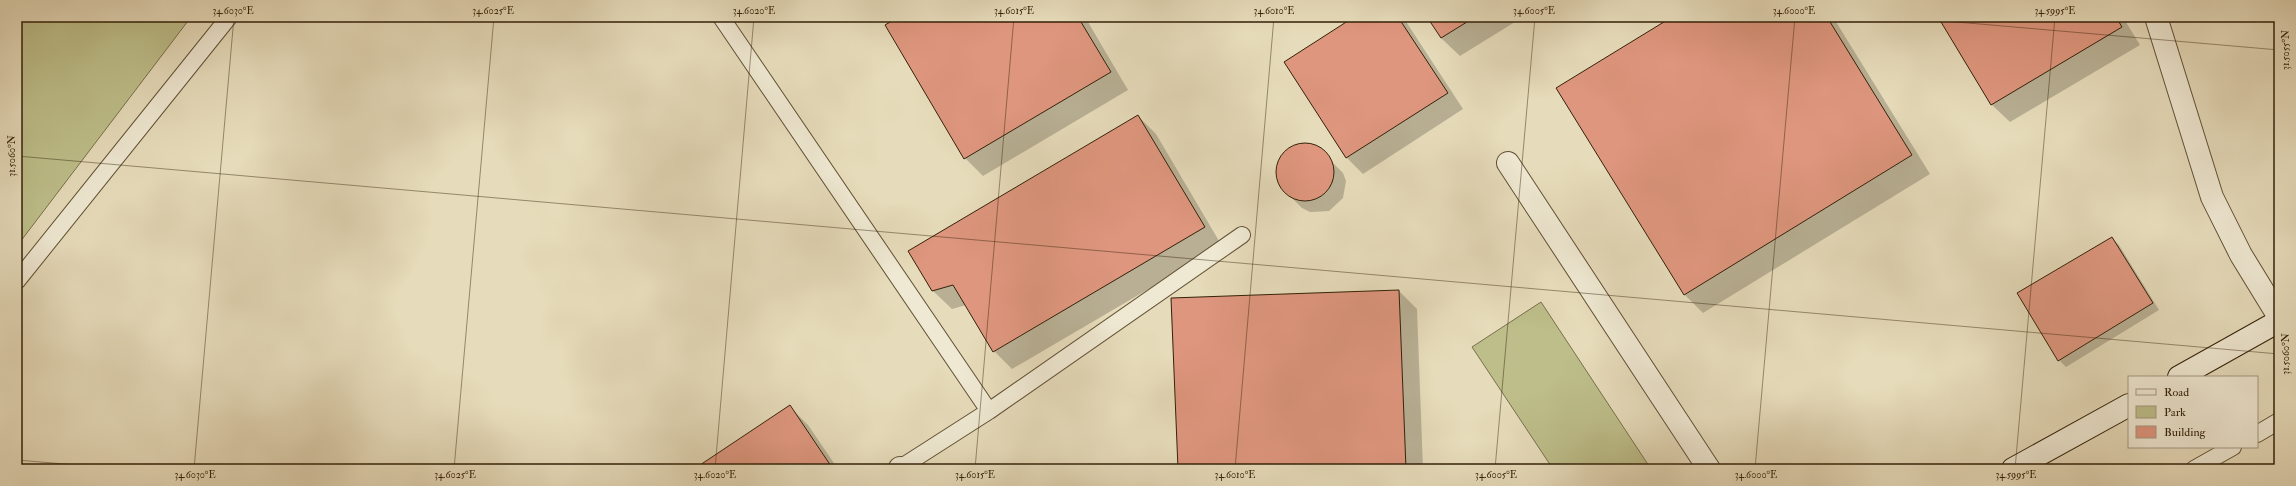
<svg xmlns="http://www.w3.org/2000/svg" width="2296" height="486" viewBox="0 0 2296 486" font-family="'IM FELL Double Pica',serif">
<rect width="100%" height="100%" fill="#e6dbba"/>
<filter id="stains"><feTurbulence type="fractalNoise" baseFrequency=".005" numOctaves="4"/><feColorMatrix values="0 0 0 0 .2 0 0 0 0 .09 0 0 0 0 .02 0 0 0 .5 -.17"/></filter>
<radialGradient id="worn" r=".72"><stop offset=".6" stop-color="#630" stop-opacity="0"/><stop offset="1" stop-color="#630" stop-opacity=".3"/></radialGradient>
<!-- green -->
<path fill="#bdbe8a" stroke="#787049" d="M17,17h174l-174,229z
M1541,302l110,167h-98l-81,-122z"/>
<!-- shadow -->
<path fill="#0003" d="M901,17h184l43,73 -145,86 -18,-18z
M1356,17h47l60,92 -100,65 -16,-16 -62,-95z
M1429,17h94l-63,39 -19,-18z
M1674,17h159l97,157 -227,139 -18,-18 -128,-207z
M1939,17h184l17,28 -130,77 -19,-18z
M1138,116l18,18 66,112 -210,123 -18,-18 -28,-46 -14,4 -19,-18 -23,-40z
M1300,145l18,3 25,25 3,8 -3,17 -14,13 -19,1 -8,-4 -13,-13 -11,-16v-10l7,-16z
M2112,238l7,7 40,65 -93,57 -7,-7z
M1399,291l18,18 6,160h-244z
M790,407l18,18 30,44h-142z"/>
<!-- building -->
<path fill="#de967e" stroke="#332108" d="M899,17h179l33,55 -147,87 -79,-134z
M1354,17h44l50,76 -102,65 -62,-96z
M1427,17h48l-34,21z
M1672,17h155l85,138 -228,140 -128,-207z
M1938,17h178l6,10 -131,78z
M1138,115l67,112 -212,125 -40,-67 -21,6 -24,-40z
M1276 172a29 29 0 1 1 58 0a29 29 0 1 1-58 0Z
M2112,237l41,66 -95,58 -41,-68z
M1399,290l7,179h-228l-7,-171z
M790,405l43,64h-139z"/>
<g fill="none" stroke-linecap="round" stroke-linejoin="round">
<!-- lane casing -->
<g stroke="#605034" stroke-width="18">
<path id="lane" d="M721,17l268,394 253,-176
M17,281l212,-264
M2257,434l22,-13
M900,468l89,-57
M2194,469l39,-22"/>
</g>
<!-- street casing -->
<g stroke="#605034" stroke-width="24">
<path id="street" d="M2156,17l56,180 29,58 38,62
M1508,163l201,306
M900,468l1,1"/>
</g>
<!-- secondary casing -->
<g stroke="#332108" stroke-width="24">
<path id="secondary" d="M2179,377l100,-56
M2013,469l116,-64"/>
</g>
<!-- lane -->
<use href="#lane" stroke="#efe8d2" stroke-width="16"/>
<!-- street -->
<use href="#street" stroke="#efe8d2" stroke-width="22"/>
<!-- secondary -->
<use href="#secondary" stroke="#efe8d2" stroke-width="22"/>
</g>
<!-- ticks -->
<path fill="none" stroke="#332108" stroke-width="1" stroke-opacity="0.45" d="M1899,17l380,33M17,156l2262,198M17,460l106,9M194,469l40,-452M454,469l40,-452M715,469l39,-452M975,469l39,-452M1235,469l39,-452M1495,469l40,-452M1755,469l40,-452M2015,469l40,-452M2276,469l3,-38"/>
<!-- margin -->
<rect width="2296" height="486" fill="none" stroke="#e6dbba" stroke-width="44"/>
<!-- legend -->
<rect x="2128" y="376" width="130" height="72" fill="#efe8d2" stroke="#a49881"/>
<rect x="2136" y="389" width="20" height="6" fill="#efe8d2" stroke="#a49881"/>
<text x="2164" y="396" font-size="12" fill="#332108">Road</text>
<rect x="2136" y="406" width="20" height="12" fill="#bdbe8a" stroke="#a49881"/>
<text x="2164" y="416" font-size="12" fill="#332108">Park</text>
<rect x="2136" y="426" width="20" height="12" fill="#de967e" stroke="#a49881"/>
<text x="2164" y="436" font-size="12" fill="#332108">Building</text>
<rect x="22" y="22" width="2252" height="442" fill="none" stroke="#332108" stroke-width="1.5"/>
<g font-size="10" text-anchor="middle" fill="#332108">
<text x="233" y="14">34.6030°E</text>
<text x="493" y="14">34.6025°E</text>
<text x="754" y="14">34.6020°E</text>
<text x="1014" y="14">34.6015°E</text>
<text x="1274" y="14">34.6010°E</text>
<text x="1534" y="14">34.6005°E</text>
<text x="1794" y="14">34.6000°E</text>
<text x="2055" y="14">34.5995°E</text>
<text transform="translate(2285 50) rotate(-90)" y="4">31.5055°N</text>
<text transform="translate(11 156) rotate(-90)" y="4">31.5060°N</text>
<text transform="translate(2285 354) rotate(-90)" y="4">31.5060°N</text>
<text x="195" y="478">34.6030°E</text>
<text x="455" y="478">34.6025°E</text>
<text x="715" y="478">34.6020°E</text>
<text x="975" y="478">34.6015°E</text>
<text x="1235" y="478">34.6010°E</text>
<text x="1496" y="478">34.6005°E</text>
<text x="1756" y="478">34.6000°E</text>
<text x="2016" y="478">34.5995°E</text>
</g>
<rect width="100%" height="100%" filter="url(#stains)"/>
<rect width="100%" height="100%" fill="url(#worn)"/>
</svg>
